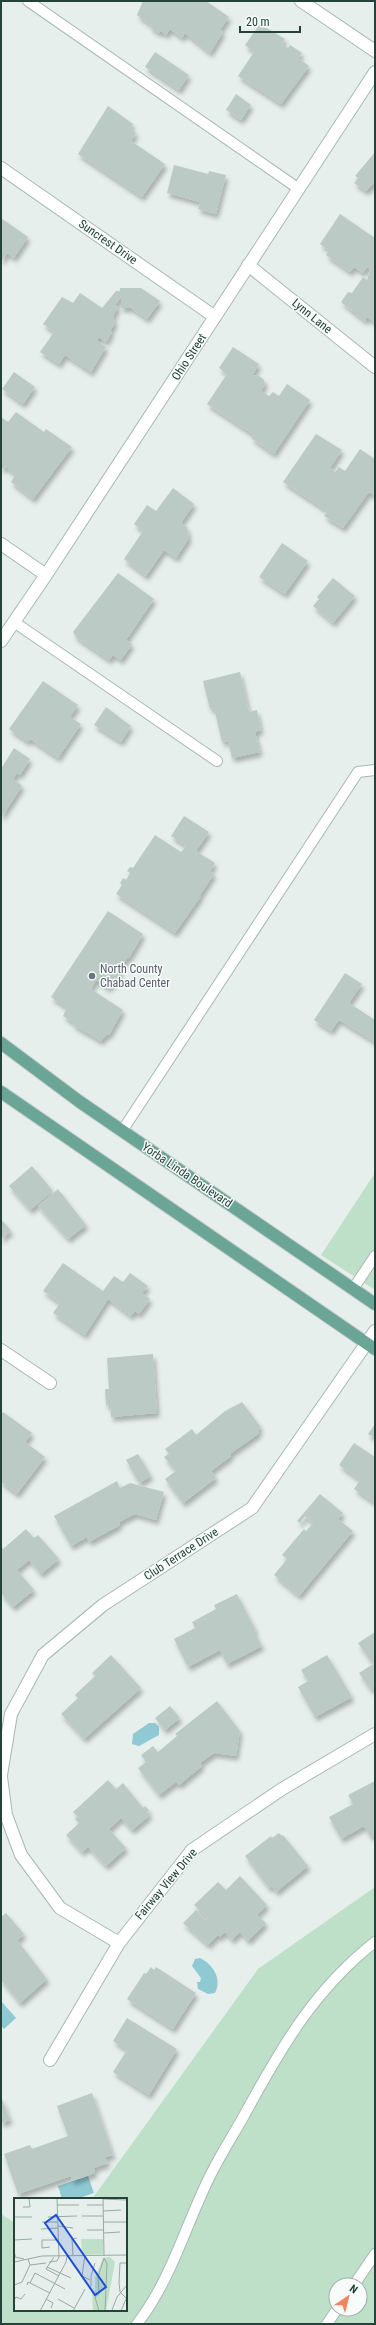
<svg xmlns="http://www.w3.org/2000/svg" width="376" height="2325" viewBox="0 0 376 2325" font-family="'Roboto Condensed',sans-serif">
<defs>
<filter id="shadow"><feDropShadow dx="2.5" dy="4.5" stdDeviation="2" flood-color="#0004"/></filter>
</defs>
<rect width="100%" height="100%" fill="#e6efeb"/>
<!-- green -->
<path fill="#bfe0c8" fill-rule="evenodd" d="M375,1173v117l-54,-35z
M375,1887v437h-374v-110l14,9v87h111v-111h-34l166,-230zM336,2285h24v24h-24z"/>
<!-- water -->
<path fill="#8ec9d4" d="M149,1723h6l4,4v8l-20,11 -7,-2 1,-10z
M200,1958c14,7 22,21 15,35l-7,1 -10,-5 -1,-7h3l1,-4 -9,-12 3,-7z
M1,2001l15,17 -12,11 -3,-3z
M88,2176l6,17 -18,6h-14l-4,-13z"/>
<!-- building -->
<path fill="#bbcac4" filter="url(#shadow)" d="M143,1h63l23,16 -9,13 3,2 -13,21 -25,-20 -3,5 -12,-9 -4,6 -5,-4 -2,2 -9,-6 1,-2 -14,-10z
M260,24l25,15 -3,5 6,4 2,-3 12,8 -4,5 11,8 -28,38 -43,-28 16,-24 -9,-7z
M155,52l34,23 -10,15 -34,-23z
M236,94l15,11 -10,15 -15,-10z
M108,106l25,18 -3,4 6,5 -5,8 34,23 -23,33 -64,-43z
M375,152v30l-9,9 -12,-8 4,-5 -3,-2z
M174,165l34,9 1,-3 17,4 -10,39 -18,-5 2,-7 -33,-9z
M340,214l35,24v85l-8,-6 -2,4 -24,-19 7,-10 4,1 11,-16 4,3 3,-11 -3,-2 -4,6 -9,-6 -4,5 -24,-17 3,-5 -9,-6z
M1,218l27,19 -14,21 -7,-5 -6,9z
M120,288h21l19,13 -13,18 -16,-11h-10v-11l-6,8 3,2 -5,9 2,7 -5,8 2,1 -6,10 -7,-5 -2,4 9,6 -15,25 -26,-17 -6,9 -19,-12 14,-20 -11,-8 19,-27 11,6 7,-10 22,15 14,-17h4z
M233,347l26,17 -7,12 6,-1 6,5 1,4 -4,7 8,5 4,-4 6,4 8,-12 23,16 -36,54 -23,-16 3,-3 -47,-31 20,-30 -8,-6z
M14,372l21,15 -12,17 -21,-15z
M16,412l28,20 2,-3 26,18 -39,52 -22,-17 4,-7 -10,-9 -2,3 -2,-1v-51l7,5z
M316,434l26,16 -12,18 5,4 4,-5 6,4 15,-22 15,10v37l-6,-4 -26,36 -19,-12 3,-5 -44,-29z
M173,488l21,16 -13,19 6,4 2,11 -13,20 -12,-8 -18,26 -22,-17 19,-28 -9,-7 13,-19 9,6z
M282,543l26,18 -23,33 -26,-17z
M118,573l36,26 -28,41 6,4 -11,16 -8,-5 -4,5 -32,-22 -4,-6z
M333,578l22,18 -22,27 -20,-17 6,-7 -2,-2z
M240,672l9,40 8,-2 4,20 -6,2 5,20 -28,6 -4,-17 -6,1 -8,-34 -4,1 -7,-28z
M43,681l35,24 -8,12 11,7 -23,34 -28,-19 -2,3 -19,-13z
M106,707l25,19 -10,16 -27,-17z
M14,748l16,11 -10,16 -3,-2 -4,6 4,3v-1l5,5 -21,32v-49z
M184,816l25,16 -13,19 19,12 -5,8 4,3 -14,21 1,1 -26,37 -59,-39 6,-9 -2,-2 3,-5 3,2 4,-7 -3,-2 3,-4 3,1 22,-33 26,17 5,-6 -15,-10z
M108,911l35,23 -14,24 -1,-1 -9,13 2,1 -7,12 -6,5 -12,-8 -5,9 32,21 -14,25 -2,-1 -6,7 -28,-16 1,-2 -11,-7 4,-8 -16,-11z
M345,973l17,11 -13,19 26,17v22l-36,-22 -8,11 -17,-11z
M32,1166l21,25 -23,19 -21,-24z
M58,1189l28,36 -18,14 -30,-33z
M1,1219l10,12 -10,8z
M63,1263l40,28 11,-15 9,6 7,-9 18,13 -6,7 8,6 -11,15 -4,-3 -4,5 -23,-17 -23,36 -32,-22 7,-10 -17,-12z
M153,1354l4,59 -46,4 -1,-12h-4l-1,-16h4l-2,-31z
M242,1402l18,24 -2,8 -28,20 1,2 -20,15 5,7 -33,25 -18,-24 11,-8 -12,-14 5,-3 -4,-5 27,-20 4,6 29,-24z
M3,1412l29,21 -7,9 20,15 -28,37 -16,-12v-67z
M375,1424v14l-7,-4z
M354,1443l21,14v46l-21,-14 6,-9 -21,-15z
M138,1454l13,22 -12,7 -13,-23z
M117,1481l3,7 10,-5 34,9 -8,28 -21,-6 -16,8 1,3 -31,17 -2,-5 -16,9 -17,-30z
M320,1494l23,19 -5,6 15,12 -54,65 -25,-21 13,-16 -5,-4 22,-26 2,2 7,-8 -8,-7 -5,7 -3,-2z
M26,1529l8,9 4,-3 21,24 -18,15 -12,-14 -12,10 17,20 -21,17 -12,-14v-47l2,3z
M237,1594l19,37 -2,1 8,14 -35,18 -7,-14 -32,17 -14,-28 21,-11 -3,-6 24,-13 -2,-4z
M375,1632v55l-4,3 -12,-17 14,-9 -15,-21z
M111,1655l30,33 -57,51 -23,-25 17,-16 -3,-3 20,-19 -3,-3z
M327,1655l25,42 -37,20 -17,-30 10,-6 -7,-11z
M217,1701l23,30 -4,25 -22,-3 -14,10 2,3 -23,19 -3,-3 -17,13 -21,-27 8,-6 -5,-7 12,-9 5,6 19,-16 -2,-2z
M170,1706l10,12 -15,12 -10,-12z
M108,1780l8,9 7,-6 20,25 2,-2 4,4 -2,2 3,3 -18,15 -11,-12 -12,11 17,19 -20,18 -18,-19 -6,5 -16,-17 13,-12 -4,-4 3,-2 -5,-5z
M375,1781v54l-4,2 -7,-11 -23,13 -12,-22 24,-13 -5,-9z
M279,1833l3,3 1,-1 25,31 -32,26 -4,-6 -3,2 -24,-32 26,-20 1,2z
M240,1876l27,29 -10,10 9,8 -18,18 -8,-9 -8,8 -7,-8 -5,5 -2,-2 -10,10 -25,-22 13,-13 10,10 1,-2 -13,-13 24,-23 8,8z
M6,1913l18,21 -7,6 30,39 -27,24 -19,-23v-63z
M151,1967l3,3 2,-3 40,26 -23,36 -46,-30 17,-26 2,1z
M127,2018l50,31 -28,46 -36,-23 14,-22 -14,-9z
M92,2093l21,62 -8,2 3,6 -14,5 1,5 -23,8 -1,-5 -53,18 -14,-40 26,-9 2,4 36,-13 -11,-30z
M1,2096l9,24 -9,3z"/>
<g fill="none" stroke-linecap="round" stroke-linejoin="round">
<!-- lane casing -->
<g stroke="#a8b8b2" stroke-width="12">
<path id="lane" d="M28,1l271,188
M14,622l203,139
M122,1131l236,-359 17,-2
M353,1289l22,-33
M354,2285l21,-31
M137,2324c34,-44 48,-97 72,-146 11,-23 25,-44 37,-66 36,-66 69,-123 129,-170
M327,2324l10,-15"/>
</g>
<!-- street casing -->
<g stroke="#a8b8b2" stroke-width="14">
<path id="street" d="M301,1l74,50
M1,168l214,149
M248,265l127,102
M1,544l45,31
M1,641l45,-66 329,-503
M1,1350l49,33
M1,1775l10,-61 32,-59 60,-50 149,-97 123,-177
M1,1777l5,38 15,40 39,53 59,35
M50,2060l69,-117 73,-93 90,-61 93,-55"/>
</g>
<!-- primary casing -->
<g stroke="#c2cac8" stroke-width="14">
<path id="primary" d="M1,1043l79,59 295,202
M1,1092l374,257"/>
</g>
<!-- lane -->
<use href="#lane" stroke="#fff" stroke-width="10"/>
<!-- street -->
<use href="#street" stroke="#fff" stroke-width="12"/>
<!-- primary -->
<use href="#primary" stroke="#6aa596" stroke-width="12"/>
</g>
<!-- markers -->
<circle fill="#6b7280" stroke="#f7fbf9" stroke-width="1.5" cx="92" cy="976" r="4"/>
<g text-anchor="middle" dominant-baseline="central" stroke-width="3" stroke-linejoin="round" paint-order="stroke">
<!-- street labels -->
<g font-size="12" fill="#24423a" stroke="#f7fbf9">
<text transform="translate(108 242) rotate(35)">Suncrest Drive</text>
<text transform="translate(312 316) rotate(39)">Lynn Lane</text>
<text transform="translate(189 357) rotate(-57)">Ohio Street</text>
<text transform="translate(187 1175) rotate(34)">Yorba Linda Boulevard</text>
<text transform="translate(181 1554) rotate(-33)">Club Terrace Drive</text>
<text transform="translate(166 1884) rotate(-50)">Fairway View Drive</text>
</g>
<!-- worship labels -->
<g font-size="12" fill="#5b616d" stroke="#f7fbf9" text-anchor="start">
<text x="100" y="969">North County<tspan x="100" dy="14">Chabad Center</tspan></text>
</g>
</g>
<!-- overview -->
<g transform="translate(14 2198)">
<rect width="113" height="113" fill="#e6efeb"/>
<path d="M67,41h22v15l-21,1zM96,59l5,5 -9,49h-13l-1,-20h3v-13l8,-20z" fill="#bfe0c8"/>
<path fill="none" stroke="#98aaa4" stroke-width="1" d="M89,0l1,58M89,1l24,1M43,7h22M73,7h16M9,9h7l-1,-9M89,13l18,-1M68,18h21M0,19h18M34,19l29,-1M28,24h16M89,24h24M44,28l15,2M27,31l17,-1M73,32h17M90,35l16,-1M0,42l18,-1M36,49l-8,1v-8h16M1,56v3l9,2M59,57l-1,-16 5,-1M71,57l-3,21 8,4M40,59l-8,12 13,7M0,64l28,-6 85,-1M35,64l8,-1 2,-4 -2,-59M113,65h-7l-1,20 1,9 7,7M16,67l16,-2M33,69l24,11M16,85l5,-10 30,16M0,87l8,-3 8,-17 -2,-6M13,87l1,-3 22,11M77,88v-10l4,-13M32,101l7,4 -2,5M44,101l16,9M0,102l2,-3 5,2 4,-5M98,112l5,-13 10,-12M26,113l26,-49 1,-6M59,113l12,-22M85,113l-4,-14 4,-3 -1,-17 6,-19 3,6 -2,47M107,113l5,-12"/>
<path fill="#1d4ed8" fill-opacity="0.15" stroke="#1d4ed8" stroke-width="2" d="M42,17l50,72 -11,8 -50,-72z"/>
<rect width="113" height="113" fill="none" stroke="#24423a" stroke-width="2"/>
</g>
<!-- border -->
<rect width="376" height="2325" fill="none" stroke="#24423a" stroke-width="4"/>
<!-- north arrow -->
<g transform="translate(348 2297) rotate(35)"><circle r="19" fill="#f7fbf9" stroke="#a3b1ad"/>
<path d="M0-3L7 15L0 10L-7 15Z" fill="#f4845f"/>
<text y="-6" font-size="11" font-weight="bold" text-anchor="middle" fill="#24423a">N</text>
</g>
<!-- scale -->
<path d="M240 26v6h60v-6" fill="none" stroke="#24423a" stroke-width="2"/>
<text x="246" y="26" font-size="12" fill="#24423a" stroke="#f7fbf9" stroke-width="3" paint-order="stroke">20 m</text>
</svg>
